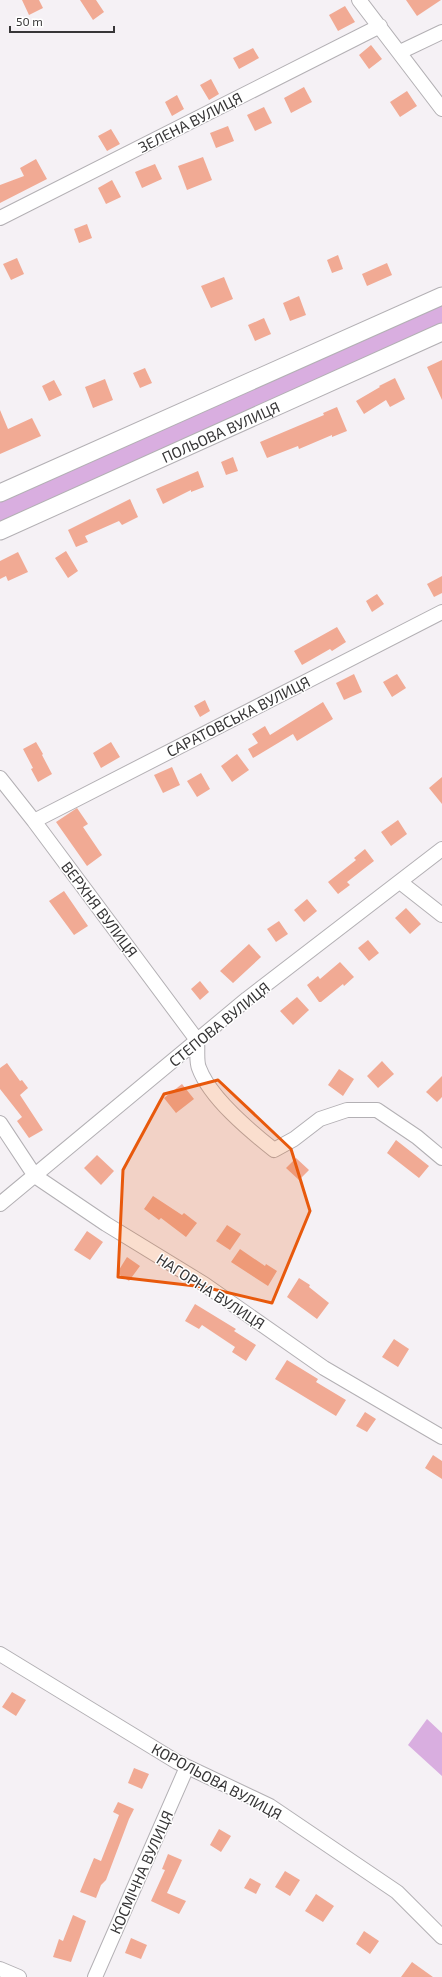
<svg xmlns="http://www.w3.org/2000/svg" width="442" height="1977" viewBox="0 0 442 1977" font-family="'Exo 2',sans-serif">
<rect width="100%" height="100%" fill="#f5f1f5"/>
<!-- green -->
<path fill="#d9aee0" d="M442,305v20l-442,201v-24z
M427,1719l15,14v43l-34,-31z"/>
<!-- building -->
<path fill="#f1aa94" d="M22,0h17l4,8 -14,7z
M80,0h16l8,12 -11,8z
M406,0h35l-24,16z
M345,6l10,16 -17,9 -9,-16z
M371,45l11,14 -13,10 -10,-14z
M253,48l6,10 -20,11 -6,-11z
M211,79l8,15 -10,6 -9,-15z
M304,87l8,15 -21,11 -7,-15z
M407,91l10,15 -17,11 -10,-15z
M177,95l7,14 -12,7 -7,-14z
M264,107l8,16 -17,8 -8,-16z
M228,126l6,15 -18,7 -6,-15z
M111,129l9,15 -13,7 -9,-15z
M203,157l9,23 -25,10 -9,-24z
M36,159l11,20 -47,24v-18l24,-9 -4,-8z
M155,164l7,15 -20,9 -7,-16z
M112,180l9,17 -15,7 -8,-16z
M87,224l5,14 -13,5 -5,-14z
M338,255l5,14 -11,4 -5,-13z
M17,258l7,16 -13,6 -8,-16z
M387,263l5,12 -25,11 -5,-12z
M224,277l9,22 -22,9 -10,-22z
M299,296l7,19 -16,6 -7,-18z
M264,318l7,16 -16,7 -7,-16z
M442,360v40l-15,-33z
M145,368l7,15 -12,5 -7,-15z
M395,378l10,21 -15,8 -4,-7 -22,14 -8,-13 24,-14 -1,-1z
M105,379l8,21 -20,8 -8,-21z
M54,380l8,15 -13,6 -7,-15z
M337,407l10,24 -15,6v-2l-33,14 -1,-3 -31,12 -7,-16 64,-27 -1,-2z
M0,410l8,19 24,-11 9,18 -41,18z
M233,457l5,14 -12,4 -5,-13z
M198,471l6,16 -13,5v-2l-28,14 -7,-15z
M130,499l8,18 -16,8 -3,-4 -34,15 3,6 -12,5 -8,-17z
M66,551l12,20 -10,7 -13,-20z
M18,552l10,20 -20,9 -2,-5 -6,3v-18z
M442,576v17l-8,4 -7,-13z
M377,594l7,10 -12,8 -6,-11z
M337,627l9,15 -14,9 -2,-2 -28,16 -8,-14z
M354,674l8,18 -18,8 -8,-17z
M397,674l9,14 -14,9 -9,-15z
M205,700l5,11 -10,6 -6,-11z
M323,702l10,17 -36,22 -4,-7 -40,24 -5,-9 10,-6 -6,-9 13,-8 5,9z
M36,742l7,12 -1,1 10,19 -14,8 -7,-13 2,-1 -10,-19z
M111,742l9,15 -19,11 -8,-15z
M237,754l12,16 -17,12 -11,-16z
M172,767l8,18 -17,8 -9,-18z
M201,773l9,16 -13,8 -10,-16z
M442,777v27l-13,-16z
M77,808l11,16 -5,3 19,28 -15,11 -31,-44z
M398,820l9,14 -16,12 -10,-14z
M365,849l9,12 -27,21 3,3 -12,9 -10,-12 28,-22 -2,-2z
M64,891l24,35 -14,9 -25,-34z
M307,899l10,12 -13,11 -10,-12z
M406,908l15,16 -11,10 -15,-16z
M279,921l9,13 -12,8 -9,-13z
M368,940l11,13 -10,8 -11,-13z
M249,944l12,13 -28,26 -13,-12z
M340,962l14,15 -10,9 -1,-2 -22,18h-2l-12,-17 11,-9 2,3z
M200,981l9,11 -9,8 -9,-11z
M297,997l12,13 -16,15 -13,-14z
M382,1061l12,13 -16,14 -11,-12z
M7,1063l13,18 2,-1 6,8 -8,7 23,35 -14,8 -12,-17 5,-4 -22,-28v-21z
M339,1069l15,10 -11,17 -15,-11z
M442,1076v21l-5,5 -11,-10z
M182,1084l12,15 -18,14 -12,-15z
M396,1140l33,26 -10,12 -32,-25z
M97,1155l17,16 -13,14 -17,-17z
M296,1158l13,12 -10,10 -13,-12z
M153,1196l29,19 2,-2 13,10 -11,14 -25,-19 -2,2 -15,-11z
M227,1225l14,9 -11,16 -14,-9z
M87,1231l16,11 -13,18 -16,-10z
M240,1249l25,17 1,-2 11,7 -9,15 -37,-24z
M127,1257l13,9 -11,15 -12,-8z
M299,1278l11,7 -1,2 20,16 -12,16 -30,-22z
M195,1304l41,25 -2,2 22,14 -10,16 -14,-9 3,-5 -33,-22 -3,4 -14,-8z
M394,1339l15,10 -11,18 -16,-10z
M287,1360l31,19 -2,3 30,18 -10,16 -61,-37z
M365,1412l11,7 -9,13 -11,-6z
M433,1455l9,6v18l-17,-11z
M12,1692l14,8 -10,16 -14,-9z
M134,1768l15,6 -7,15 -14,-6z
M118,1802l16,7 -5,10 -23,61 -5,5 -5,13 -16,-6 14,-34 7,3 18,-46 -6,-3z
M219,1829l12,7 -10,16 -11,-7z
M168,1854l14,6 -15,33 19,8 -7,13 -28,-13 14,-31 -3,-1z
M285,1871l15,9 -10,16 -15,-9z
M250,1878l11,6 -5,10 -12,-6z
M316,1894l18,12 -11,16 -18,-11z
M73,1915l13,6 -15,41 -18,-5 6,-18 4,2z
M364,1931l15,10 -9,13 -14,-10z
M131,1938l16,7 -6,14 -16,-6z
M412,1962l21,15h-32z"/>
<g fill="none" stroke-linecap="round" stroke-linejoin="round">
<!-- minor casing -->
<g stroke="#b3b0b4" stroke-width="16">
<path id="minor" d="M359,0l83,109
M400,52l42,-20
M0,218l380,-192
M0,778l34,43 163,219c1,9 -1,21 2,28 11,30 51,63 75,82l20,-11 26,-20 27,-9h30l40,27 25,21
M34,821l408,-209
M400,882l42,33
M0,1123l35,53 71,48 98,60 120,84 118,69
M0,1204l247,-205 195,-150
M0,1654l177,108 93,44 127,86 45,45
M0,1969l19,8
M95,1977l92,-210"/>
</g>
<!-- major casing -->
<g stroke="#b3b0b4" stroke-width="19">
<g id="major">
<path d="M0,493l442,-197"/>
<path id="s1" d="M0,531l442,-199"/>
</g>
</g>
<!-- minor -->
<use href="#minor" stroke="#fff" stroke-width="14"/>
<!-- major -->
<use href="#major" stroke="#fff" stroke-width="17"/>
</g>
<!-- marked area -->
<path fill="#e8590c" fill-opacity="0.2" stroke="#e8590c" stroke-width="3" stroke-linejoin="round" d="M218,1080l73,69 19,62 -38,92 -68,-16 -86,-10 5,-107 41,-76z"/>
<g text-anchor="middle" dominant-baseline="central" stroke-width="3" stroke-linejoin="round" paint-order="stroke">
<!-- street labels -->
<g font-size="15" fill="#373637" stroke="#fff">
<text transform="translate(190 122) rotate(-27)">ЗЕЛЕНА ВУЛИЦЯ</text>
<text stroke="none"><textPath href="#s1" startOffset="242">ПОЛЬОВА ВУЛИЦЯ</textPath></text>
<text transform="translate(238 716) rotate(-27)">САРАТОВСЬКА ВУЛИЦЯ</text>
<text transform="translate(100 909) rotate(53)">ВЕРХНЯ ВУЛИЦЯ</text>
<text transform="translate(219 1024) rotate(-39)">СТЕПОВА ВУЛИЦЯ</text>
<text transform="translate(211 1291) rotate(33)">НАГОРНА ВУЛИЦЯ</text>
<text transform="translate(217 1781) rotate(28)">КОРОЛЬОВА ВУЛИЦЯ</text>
<text transform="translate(141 1872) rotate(-66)">КОСМІЧНА ВУЛИЦЯ</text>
</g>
</g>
<!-- scale -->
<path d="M10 26v6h104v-6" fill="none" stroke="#373637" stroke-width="2"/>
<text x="16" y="26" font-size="12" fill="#373637" stroke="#ffffff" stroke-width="3" paint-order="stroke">50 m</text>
</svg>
